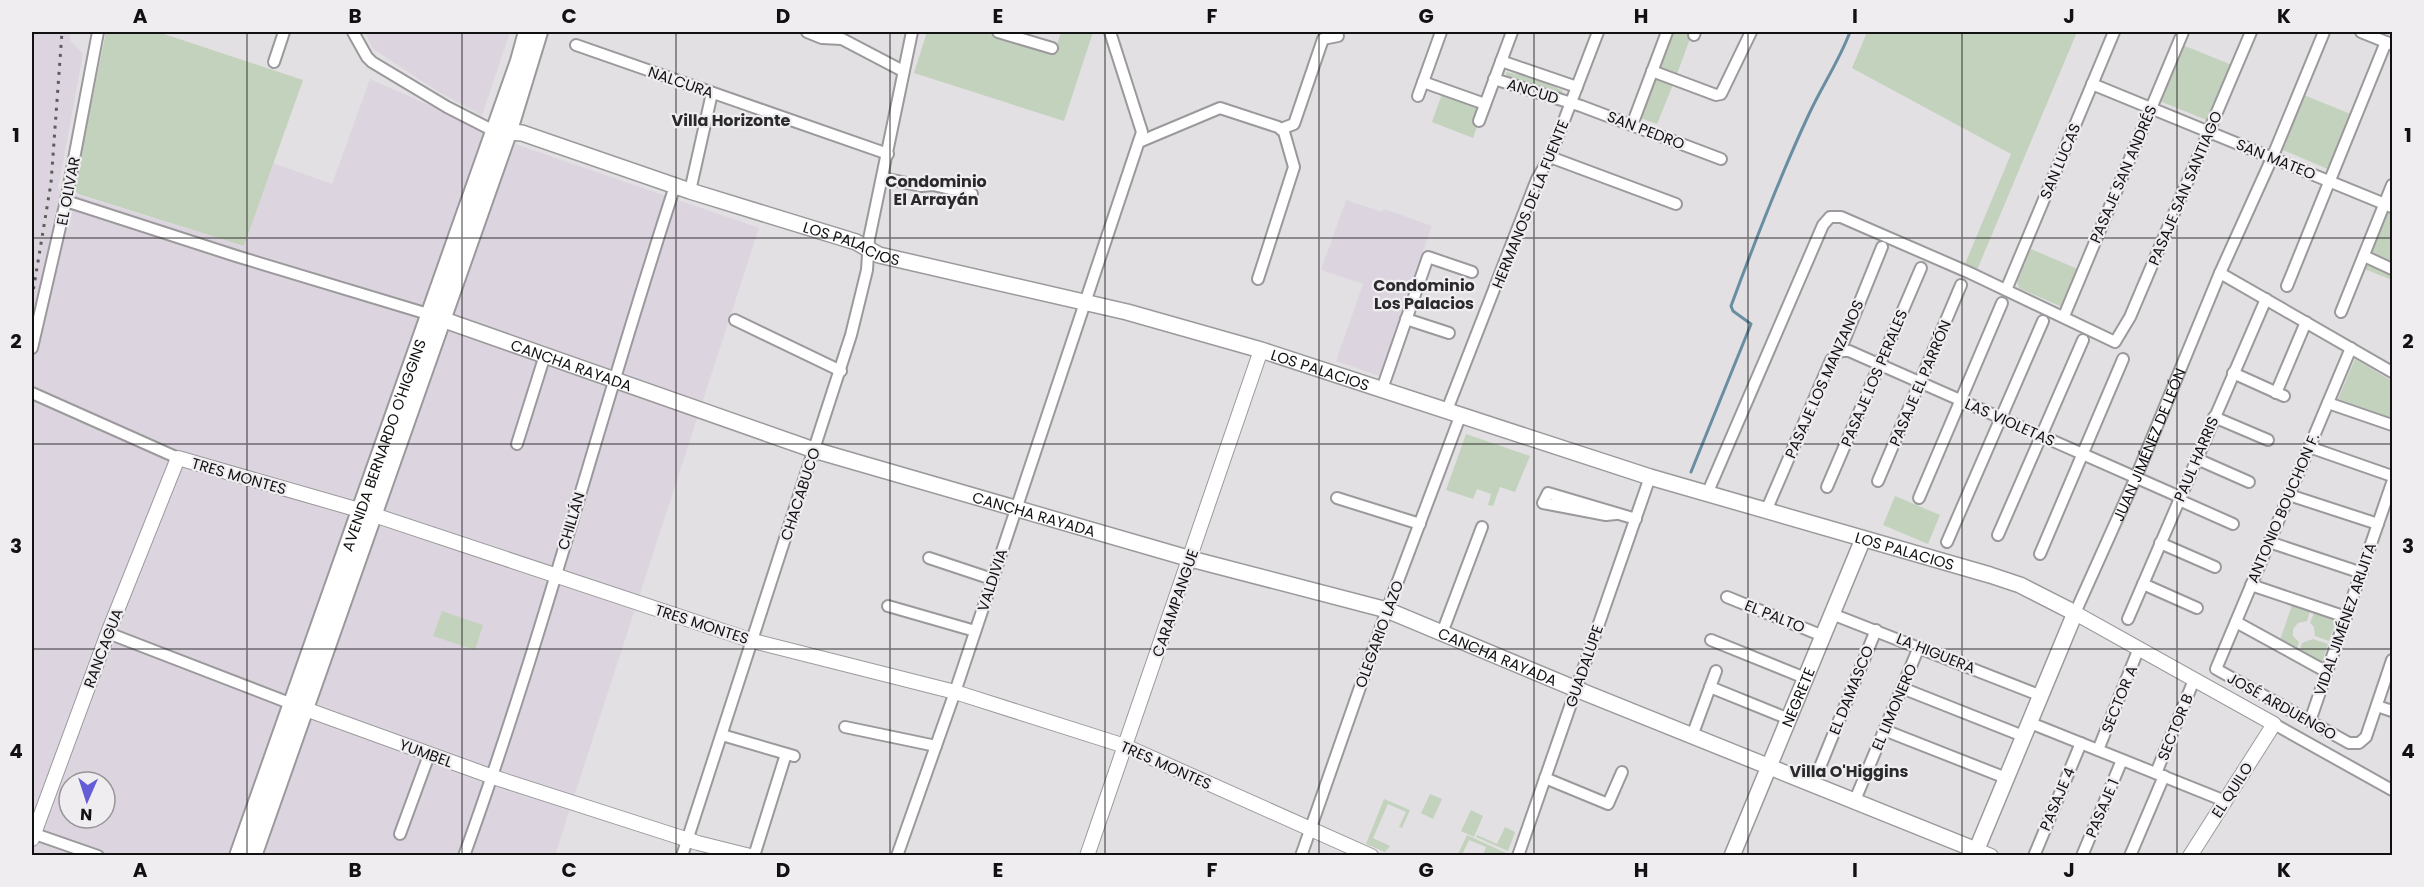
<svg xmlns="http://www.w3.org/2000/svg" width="2424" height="887" viewBox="0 0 2424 887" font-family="Poppins,sans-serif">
<rect width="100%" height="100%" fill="#e2e0e3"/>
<!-- built -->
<path fill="#dcd5df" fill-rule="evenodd" d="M32,32h39l-1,8 13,14 -25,135 186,57 29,-83 59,21 38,-105 151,67 238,82 -204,627h-523zM69,782h36v36h-36z
M365,32h145l-28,84 -48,-27 -61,-40z
M1346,200l36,12 2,-3 48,17 -53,150 -43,-15 27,-77 -42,-14z"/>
<!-- green -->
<path fill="#c3d2bc" d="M106,32h52l145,48 -59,166 -166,-52 -4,-5z
M927,32h55l72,22 7,-22h32l-29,89 -150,-48z
M1674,32h16l-1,4h2l-14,38 -17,-7z
M1867,32h210l-100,238 -12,-6 46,-110 -159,-86z
M2180,44l52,21 -23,56 -52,-21z
M1506,72c14,3 26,4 39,9 6,3 10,7 17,9l1,4c-20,-2 -39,-11 -57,-19z
M1662,78l1,3 10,4 -16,39 -16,-6 15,-39z
M1442,94l37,12 -6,16 5,2 -5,14 -41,-16z
M2304,95l49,20 -23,55 -47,-20z
M2386,212l6,2v66l-30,-12z
M2031,249l49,21 -16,38 -45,-20 -2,-7z
M2355,359l37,22v37l-54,-19z
M1466,434l64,22 -15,36 -15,-5 -7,19 -5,-1 3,-11 -14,-5 -4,10 -27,-9z
M1895,496l45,19 -12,29 -45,-19z
M2292,605l18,6 -3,10 -9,2 -5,6v7l6,6 -2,6 -17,-8z
M442,611l41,14 -8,25 -42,-14z
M2314,613l22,8 -7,20 -14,-5 -1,-9 -4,-4z
M2313,639l15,5 -6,18 -22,-12 2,-7z
M1430,794l12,5 -9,20 -12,-6z
M1384,799l26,11 -8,18 -3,-1 7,-15 -18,-8 -15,34 17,8 -5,6 -19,-8z
M1471,810l12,6 -9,21 -13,-6z
M1505,827l10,5 -7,19 -32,-14 1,-2 20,9z
M1467,835l41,19 -1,1h-24l3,-8 -17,-7 -7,15 -4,-1z"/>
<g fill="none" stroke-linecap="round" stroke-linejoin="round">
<!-- stream -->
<path stroke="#698ea1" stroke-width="3" d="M1691,472l60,-148 -18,-13 -2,-5c24,-65 49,-130 78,-192 13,-28 30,-53 41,-82"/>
<!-- minor casing -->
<g stroke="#9b999c" stroke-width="14">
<g id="minor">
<path d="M353,32l14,25 5,5 75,45 47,24"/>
<path d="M807,32l15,6 20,1 61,32"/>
<path d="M998,32l54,16"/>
<path d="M2361,32l30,12"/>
<path d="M1694,35l1,-3"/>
<path d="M576,45l312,109"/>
<path d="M1501,61l76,26"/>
<path d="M274,62l10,-30"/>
<path d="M1652,71l64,24 5,-1 30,-62"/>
<path d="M1494,79l87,27 140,53"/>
<path d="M1423,82l62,22"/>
<path d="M2092,84l300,123"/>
<path d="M1418,96l23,-64"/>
<path d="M1479,121l33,-89"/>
<path d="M1632,125l35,-93"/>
<path d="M1281,129l13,-5 29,-85 15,-3"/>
<path d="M1139,142l81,-34 58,19 6,5 10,35 -36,112"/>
<path d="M1550,157l126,47"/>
<path d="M883,178l38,8 12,-1 39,9"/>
<path d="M690,191l22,-98"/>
<path d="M66,201l170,55 192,58"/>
<path d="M2364,256l28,13"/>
<path d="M2220,273l172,99"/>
<path d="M2287,286l99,-244"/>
<path d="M2006,290l108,-258"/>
<path d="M2341,312l51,-127"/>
<path d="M2064,316l119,-284"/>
<path d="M1406,319l43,14"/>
<path d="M735,320l106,51"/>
<path d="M32,348l34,-147 32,-169"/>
<path d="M2351,348l-135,321 133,74h10l7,-6 26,-77"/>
<path d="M1840,351h9l331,146"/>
<path d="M2233,373l51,23"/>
<path d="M1382,389l46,-132 44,15"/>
<path d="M32,393l146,65"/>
<path d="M2276,393l30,-71"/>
<path d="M2328,403l64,22"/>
<path d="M1447,410l90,-231 13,-22 48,-125"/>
<path d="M2214,417l54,23"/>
<path d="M517,444l28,-89"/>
<path d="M2309,447l83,29"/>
<path d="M2197,459l52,23"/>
<path d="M1878,481l83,-196"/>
<path d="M1827,487l94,-219"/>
<path d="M1707,494l116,-269 7,-8h11l129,56 145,69 15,-25 121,-285"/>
<path d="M2289,495l89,29"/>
<path d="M1337,498l83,26"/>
<path d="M1919,498l83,-195"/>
<path d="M2179,500l54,24"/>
<path d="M1766,511l65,-151 9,-9 42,-104"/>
<path d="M1616,514l-10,1 -63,-12 5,-10 88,26"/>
<path d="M1998,535l85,-195"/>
<path d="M1947,542l96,-221"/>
<path d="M2269,542l93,31"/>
<path d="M2160,543l55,24"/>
<path d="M2040,554l83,-195"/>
<path d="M929,558l63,21"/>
<path d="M2143,584l54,24"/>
<path d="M2251,585l95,32"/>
<path d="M1727,597l96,39"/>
<path d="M888,606l87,25"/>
<path id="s1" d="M2075,613l61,-136 84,-204 52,-115 52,-126"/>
<path d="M1832,614l207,81"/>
<path d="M2128,619l138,-320"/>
<path d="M2236,622l91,50"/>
<path d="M108,633l184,71"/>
<path d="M1442,633l40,-106"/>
<path d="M1711,640l94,38"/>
<path d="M1710,687l79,32"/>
<path d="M1902,688l121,48"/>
<path d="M2377,706l15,5"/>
<path d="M2310,721l82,-238"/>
<path d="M2028,722l197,79"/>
<path d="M2274,724l118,66"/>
<path d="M845,727l91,19"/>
<path d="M1884,730l122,48"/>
<path d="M722,735l72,21"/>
<path d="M1692,736l24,-65"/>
<path d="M2098,750l41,-102"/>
<path d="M2156,773l38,-93"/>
<path d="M1545,778l63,26 14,-32"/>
<path d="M1813,784l63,-154"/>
<path d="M1855,800l64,-153"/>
<path d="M32,833l66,23"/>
<path d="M400,834l29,-79"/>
<path d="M464,856c80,-221 138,-448 211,-670"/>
<path d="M682,856l169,-521 16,-65 2,-31 43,-207"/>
<path d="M754,856l32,-102"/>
<path d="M897,856l58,-164 187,-560 -32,-100"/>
<path d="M1301,856l86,-246 74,-196"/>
<path d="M1518,856l132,-379"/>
<path d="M2034,856l47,-113"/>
<path d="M2082,856l40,-96"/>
<path d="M2130,856l34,-80"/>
</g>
</g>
<!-- tertiary casing -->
<g stroke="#9b999c" stroke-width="16">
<path id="tertiary" d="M2075,613l199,111 -84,132
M297,706l196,71 205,66 52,13
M32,839l76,-206 70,-175 181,52 394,131 202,51 170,54 246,110
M1976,850l15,6
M1087,856l174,-506"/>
</g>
<!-- secondary casing -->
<g stroke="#9b999c" stroke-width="18">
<g id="secondary">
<path id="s2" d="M496,131l26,2 168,58 166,51 23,13 248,57 134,38 389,127 340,98 30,10 55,28 -101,243"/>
<path id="s3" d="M430,315l384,135 377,109 196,51 189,79 400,161"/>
<path id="s4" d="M1732,856l131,-317"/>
</g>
</g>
<!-- primary casing -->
<g stroke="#9b999c" stroke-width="20">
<g id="primary">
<path id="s5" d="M238,856l281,-795 8,-29"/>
<path d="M253,856l256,-726 30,-98"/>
</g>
</g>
<!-- minor -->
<use href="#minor" stroke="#fff" stroke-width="10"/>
<!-- tertiary -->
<use href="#tertiary" stroke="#fff" stroke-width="14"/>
<!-- secondary -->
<use href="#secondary" stroke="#fff" stroke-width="15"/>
<!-- primary -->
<use href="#primary" stroke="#fff" stroke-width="16"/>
<!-- rail -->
<path stroke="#5d5c5d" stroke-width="3" stroke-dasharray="3 6" stroke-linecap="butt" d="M32,298l19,-115 11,-151"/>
</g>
<!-- grid -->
<path fill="none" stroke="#121112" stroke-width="1.5" stroke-opacity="0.55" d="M247,32v824M462,32v824M676,32v824M890,32v824M1105,32v824M1319,32v824M1534,32v824M1748,32v824M1962,32v824M2177,32v824M32,238h2360M32,444h2360M32,649h2360"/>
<g text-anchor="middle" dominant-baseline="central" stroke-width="4.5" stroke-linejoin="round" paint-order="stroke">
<!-- street labels -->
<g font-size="15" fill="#121112" stroke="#efedf0">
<text transform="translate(681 82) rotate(19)">NALCURA</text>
<text transform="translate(1533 91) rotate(17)">ANCUD</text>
<text transform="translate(1646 130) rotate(21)">SAN PEDRO</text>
<text transform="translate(2276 159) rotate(22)">SAN MATEO</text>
<text transform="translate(2060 161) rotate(-67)">SAN LUCAS</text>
<text transform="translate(2123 174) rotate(-67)">PASAJE SAN ANDRÉS</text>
<text transform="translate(2185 188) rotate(-67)">PASAJE SAN SANTIAGO</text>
<text transform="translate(68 191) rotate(-79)">EL OLIVAR</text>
<text transform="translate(1530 204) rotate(-68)">HERMANOS DE LA FUENTE</text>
<text stroke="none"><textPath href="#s2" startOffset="374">LOS PALACIOS</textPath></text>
<text stroke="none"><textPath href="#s3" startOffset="150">CANCHA RAYADA</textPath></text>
<text stroke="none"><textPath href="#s2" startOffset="860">LOS PALACIOS</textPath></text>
<text transform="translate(1874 378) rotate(-67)">PASAJE LOS PERALES</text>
<text transform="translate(1824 379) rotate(-66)">PASAJE LOS MANZANOS</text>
<text transform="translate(1920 383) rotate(-67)">PASAJE EL PARRÓN</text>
<text transform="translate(2010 422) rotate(24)">LAS VIOLETAS</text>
<text stroke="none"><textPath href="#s5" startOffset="436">AVENIDA BERNARDO O'HIGGINS</textPath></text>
<text stroke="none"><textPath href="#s1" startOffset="184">JUAN JIMÉNEZ DE LEÓN</textPath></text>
<text transform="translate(2196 459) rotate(-67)">PAUL HARRIS</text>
<text transform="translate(239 476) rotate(16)">TRES MONTES</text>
<text transform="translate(800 494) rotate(-72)">CHACABUCO</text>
<text transform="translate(2283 508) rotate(-67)">ANTONIO BOUCHON F.</text>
<text stroke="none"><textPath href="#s3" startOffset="636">CANCHA RAYADA</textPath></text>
<text transform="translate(571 521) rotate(-73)">CHILLÁN</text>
<text stroke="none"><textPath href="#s2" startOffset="1472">LOS PALACIOS</textPath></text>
<text transform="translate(992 580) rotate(-72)">VALDIVIA</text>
<text transform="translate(1175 603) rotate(-71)">CARAMPANGUE</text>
<text transform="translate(1775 616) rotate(22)">EL PALTO</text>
<text transform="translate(2345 619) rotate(-71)">VIDAL JIMÉNEZ ARIJITA</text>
<text transform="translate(702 624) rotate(18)">TRES MONTES</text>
<text transform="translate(1379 634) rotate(-70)">OLEGARIO LAZO</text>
<text transform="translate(103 648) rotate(-69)">RANCAGUA</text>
<text transform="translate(1936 653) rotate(22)">LA HIGUERA</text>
<text stroke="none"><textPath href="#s3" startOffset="1122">CANCHA RAYADA</textPath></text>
<text transform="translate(1584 666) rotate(-71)">GUADALUPE</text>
<text transform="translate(1851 690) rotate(-68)">EL DAMASCO</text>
<text stroke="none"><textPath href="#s4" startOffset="172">NEGRETE</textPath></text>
<text transform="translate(2119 699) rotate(-68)">SECTOR A</text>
<text transform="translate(2282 706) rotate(29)">JOSÉ ARDUENGO</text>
<text transform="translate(1894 707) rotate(-67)">EL LIMONERO</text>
<text transform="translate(2175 727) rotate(-68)">SECTOR B</text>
<text transform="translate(426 753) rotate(20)">YUMBEL</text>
<text transform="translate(1166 765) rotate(24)">TRES MONTES</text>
<text transform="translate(2232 790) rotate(-57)">EL QUILO</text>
<text transform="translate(2057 799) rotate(-67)">PASAJE 4</text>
<text transform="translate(2102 808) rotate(-67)">PASAJE 1</text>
</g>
<!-- neighbourhood labels -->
<g font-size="16" font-weight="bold" fill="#2a292b" stroke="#efedf0">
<text x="731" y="120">Villa Horizonte</text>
<text x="936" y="181">Condominio<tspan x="936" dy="18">El Arrayán</tspan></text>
<text x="1424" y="285">Condominio<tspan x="1424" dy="18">Los Palacios</tspan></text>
<text x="1849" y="771">Villa O'Higgins</text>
</g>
</g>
<!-- border -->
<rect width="2424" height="887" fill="none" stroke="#efedf0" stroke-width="66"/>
<!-- north arrow -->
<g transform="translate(87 800) rotate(183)"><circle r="28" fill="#efedf0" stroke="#979597" stroke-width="1.5"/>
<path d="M0-4.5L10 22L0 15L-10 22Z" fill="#645dd6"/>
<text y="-9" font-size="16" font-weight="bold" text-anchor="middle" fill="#121112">N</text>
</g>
<rect x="33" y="33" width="2358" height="821" fill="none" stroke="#121112" stroke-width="2"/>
<g font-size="20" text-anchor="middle" font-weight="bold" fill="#121112">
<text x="140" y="23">A</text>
<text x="355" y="23">B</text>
<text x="569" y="23">C</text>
<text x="783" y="23">D</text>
<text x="998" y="23">E</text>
<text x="1212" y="23">F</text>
<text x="1426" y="23">G</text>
<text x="1641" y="23">H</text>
<text x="1855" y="23">I</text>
<text x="2069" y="23">J</text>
<text x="2284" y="23">K</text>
<text x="16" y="142">1</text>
<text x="2408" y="142">1</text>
<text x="16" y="348">2</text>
<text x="2408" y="348">2</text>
<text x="16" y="553">3</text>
<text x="2408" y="553">3</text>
<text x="16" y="758">4</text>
<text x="2408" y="758">4</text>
<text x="140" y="877">A</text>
<text x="355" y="877">B</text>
<text x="569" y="877">C</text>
<text x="783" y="877">D</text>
<text x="998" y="877">E</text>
<text x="1212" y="877">F</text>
<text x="1426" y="877">G</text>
<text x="1641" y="877">H</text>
<text x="1855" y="877">I</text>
<text x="2069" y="877">J</text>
<text x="2284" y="877">K</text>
</g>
</svg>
